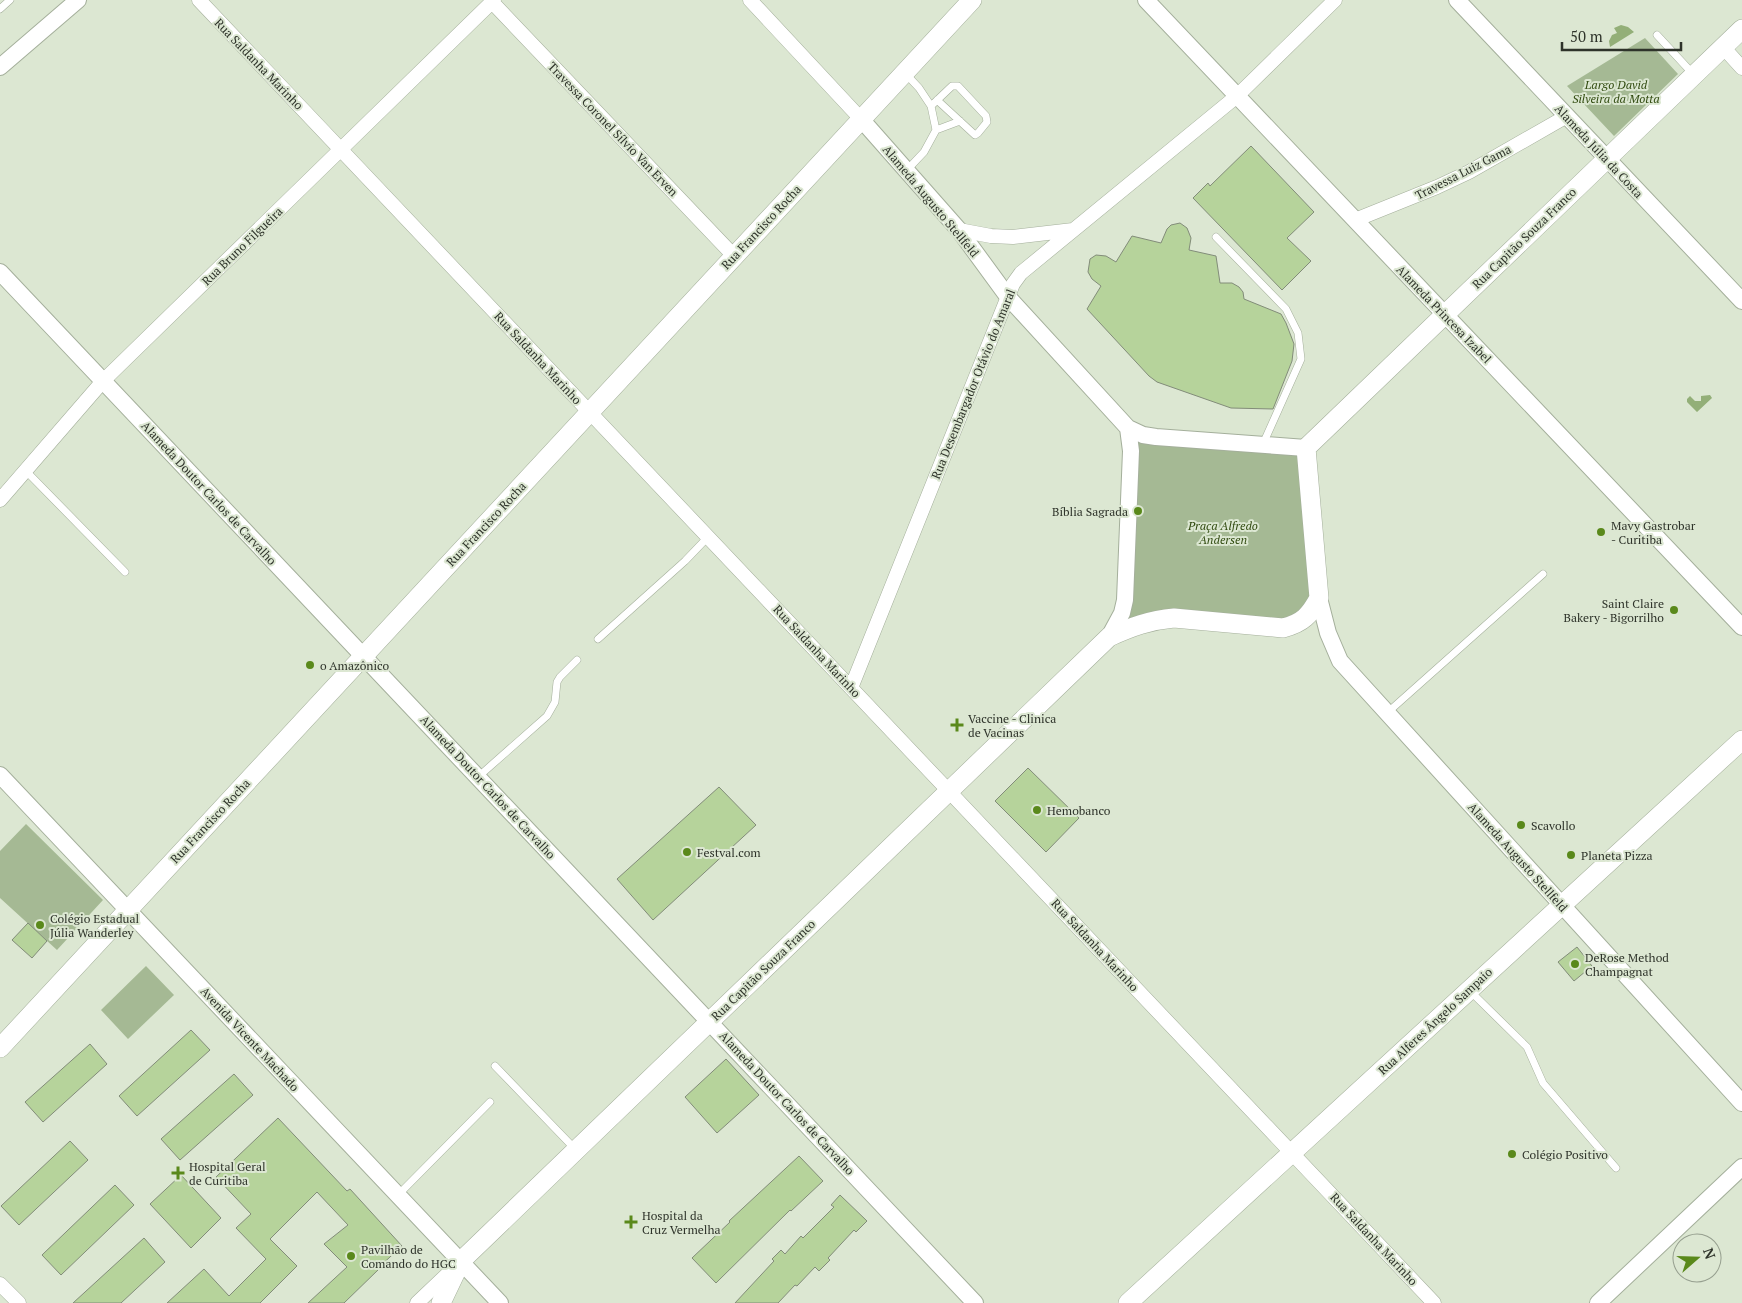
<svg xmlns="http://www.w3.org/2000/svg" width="1742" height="1303" viewBox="0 0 1742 1303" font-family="'PT Serif',serif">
<rect width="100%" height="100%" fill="#dce7d2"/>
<!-- green -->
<path fill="#a5b994" d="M1645,38l33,36 -64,62 -47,-50z
M1128,428l178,20 13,150 -16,22 -187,5z
M26,824l77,76 -46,50 -57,-52v-47z
M146,966l28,29 -46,44 -27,-29z"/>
<!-- water -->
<path fill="#93af78" d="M1621,25l7,2 6,5 -24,15 -1,-6 3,-6 5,-2 -3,-5z
M1710,395l2,3 -15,14 -10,-10v-3l3,-3 5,5h6v-5z"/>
<!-- building -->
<path fill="#b6d39b" stroke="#828c79" d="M1251,146l63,66 -27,26 24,23 -29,29 -89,-92 15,-15 2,3z
M1180,223l7,5 4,10 -2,12 27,6 4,27h12l7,4 4,5 1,7 37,15 5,9 8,21 -2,17 -19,48 -42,-1 -74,-26 -8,-6 -62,-67 14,-23 -9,-7 -4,-7 2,-13 6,-4 10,1 10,6 16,-26 29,7 6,-14 4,-4z
M1028,768l51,50 -33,34 -51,-51z
M719,787l37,38 -103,95 -36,-41z
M28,923l19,18 -15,17 -20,-18z
M1577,947l15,19 -18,15 -16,-19z
M191,1030l19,20 -73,66 -18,-20z
M90,1044l17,20 -64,58 -18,-20z
M726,1059l33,36 -42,38 -32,-36z
M234,1074l19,21 -73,65 -19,-21z
M278,1118l69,73 3,-2 52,57 -24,22 1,1 -35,34h-36l39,-36 -23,-23 24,-19 -31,-33 -47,47 27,27 -37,37h-93l37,-34 25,27 37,-37 -30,-31 15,-14 -35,-37z
M70,1141l18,19 -69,65 -18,-19z
M799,1156l24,25 -32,30 -1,-1 -74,73 -24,-25 38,-36 -1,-1z
M181,1175l40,43 -30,30 -41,-44z
M115,1185l19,20 -73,70 -19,-20z
M840,1195l27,26 -11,11 -2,-2 -26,28 2,2 -11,11 -4,-4 -18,19 -2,-1 -17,18h-43l39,-42 -2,-2 9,-9 4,4 16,-18 2,2 31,-31 -3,-2z
M144,1238l21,24 -44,41h-48z"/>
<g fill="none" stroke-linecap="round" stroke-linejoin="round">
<!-- service casing -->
<g stroke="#a4af9b" stroke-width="8">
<path id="service" d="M0,9l10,-9
M1657,35l37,40
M905,73l14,15 12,18 5,24 -12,22 -17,18
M931,106l21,-20h6l28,30 1,6 -9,11 -3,2 -38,-35
M936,130l24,-9
M1216,237l70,72 12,24 3,26 -38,85
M25,470l100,102
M598,639l87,-78 23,-24
M1387,713l156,-139
M478,777l69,-61 8,-14 2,-20 3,-5 17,-17
M1469,990l58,57 16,36 73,85
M495,1066l81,84
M398,1195l92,-93"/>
</g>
<!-- minor casing -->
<g stroke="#a4af9b" stroke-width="15">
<path id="minor" d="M199,0l1235,1303
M750,0l111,119
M492,2l242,254
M1723,47l19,21
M1355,220l82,-33 32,-15 98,-56
M959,230l32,6 22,1 60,-7
M0,500l103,-119 391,-381
M851,688l162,-404 8,-11 216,-177 98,-96
M0,1284l19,19
M417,1303l38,-36"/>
</g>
<!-- tertiary casing -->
<g stroke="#a4af9b" stroke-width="18">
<path id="tertiary" d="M1146,0l596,627
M1457,0l285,301
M0,67l78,-67
M861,119l98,111 49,67 120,131 15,7 13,2 150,11
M0,272l975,1031
M1319,598l9,35 12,28 402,442
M1109,637l13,-24 3,-13 6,-149 -3,-23
M0,775l500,528
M1598,1303l144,-136"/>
</g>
<!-- secondary casing -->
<g stroke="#a4af9b" stroke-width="20">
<path id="secondary" d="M0,1048l972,-1048
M441,1303l20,-42 648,-624c22,-10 41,-17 65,-19l109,10c20,-5 27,-13 36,-30l-13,-150 436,-419
M1128,1303l614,-563"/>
</g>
<!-- service -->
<use href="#service" stroke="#fff" stroke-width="7"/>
<!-- minor -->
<use href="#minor" stroke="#fff" stroke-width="14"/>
<!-- tertiary -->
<use href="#tertiary" stroke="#fff" stroke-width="16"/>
<!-- secondary -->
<use href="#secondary" stroke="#fff" stroke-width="19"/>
</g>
<!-- markers -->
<g fill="#5a891b" stroke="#dce7d2" stroke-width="2">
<circle cx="1138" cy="511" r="5"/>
<circle cx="1601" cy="532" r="5"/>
<circle cx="1674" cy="610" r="5"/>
<circle cx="310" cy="665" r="5"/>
<path d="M954.5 717.5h5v5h5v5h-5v5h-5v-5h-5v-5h5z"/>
<circle cx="1037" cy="810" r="5"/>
<circle cx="1521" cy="825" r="5"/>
<circle cx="687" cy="852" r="5"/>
<circle cx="1571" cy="855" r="5"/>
<circle cx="40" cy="925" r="5"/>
<circle cx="1575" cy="964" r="5"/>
<circle cx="1512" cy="1154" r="5"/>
<path d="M175.5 1165.5h5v5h5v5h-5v5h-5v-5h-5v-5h5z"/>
<path d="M628.5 1214.5h5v5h5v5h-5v5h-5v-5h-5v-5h5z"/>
<circle cx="351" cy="1256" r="5"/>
</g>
<g text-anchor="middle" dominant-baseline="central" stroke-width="4" stroke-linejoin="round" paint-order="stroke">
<!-- street labels -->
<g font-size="12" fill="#2e332a" stroke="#dce7d2">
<text transform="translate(259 64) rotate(46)">Rua Saldanha Marinho</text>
<text transform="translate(613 129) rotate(46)">Travessa Coronel Sílvio Van Erven</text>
<text transform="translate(1599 151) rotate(47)">Alameda Júlia da Costa</text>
<text transform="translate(1463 172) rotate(-27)">Travessa Luiz Gama</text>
<text transform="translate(931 201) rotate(50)">Alameda Augusto Stellfeld</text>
<text transform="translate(761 227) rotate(-47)">Rua Francisco Rocha</text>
<text transform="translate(1524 238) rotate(-44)">Rua Capitão Souza Franco</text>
<text transform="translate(242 246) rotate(-44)">Rua Bruno Filgueira</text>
<text transform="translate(1444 314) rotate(46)">Alameda Princesa Izabel</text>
<text transform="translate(538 358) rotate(47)">Rua Saldanha Marinho</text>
<text transform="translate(973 384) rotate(-68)">Rua Desembargador Otávio do Amaral</text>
<text transform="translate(209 493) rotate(47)">Alameda Doutor Carlos de Carvalho</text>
<text transform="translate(486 524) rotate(-47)">Rua Francisco Rocha</text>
<text transform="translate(817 651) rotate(47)">Rua Saldanha Marinho</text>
<text transform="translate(488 787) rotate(47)">Alameda Doutor Carlos de Carvalho</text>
<text transform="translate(210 821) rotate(-47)">Rua Francisco Rocha</text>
<text transform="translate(1518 857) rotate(48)">Alameda Augusto Stellfeld</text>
<text transform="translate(1095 945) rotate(47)">Rua Saldanha Marinho</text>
<text transform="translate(763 970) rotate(-44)">Rua Capitão Souza Franco</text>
<text transform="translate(1435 1021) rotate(-43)">Rua Alferes Ângelo Sampaio</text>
<text transform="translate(250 1039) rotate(47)">Avenida Vicente Machado</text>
<text transform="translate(787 1103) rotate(47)">Alameda Doutor Carlos de Carvalho</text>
<text transform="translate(1374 1239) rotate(47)">Rua Saldanha Marinho</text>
</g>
<!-- park labels -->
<g font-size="12" font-style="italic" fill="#314b10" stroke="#dce7d2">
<text x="1616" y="84">Largo David<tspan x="1616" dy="14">Silveira da Motta</tspan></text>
<text x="1223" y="525">Praça Alfredo<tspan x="1223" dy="14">Andersen</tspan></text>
</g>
<!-- poi labels -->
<g font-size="12" fill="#2e332a" stroke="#dce7d2" text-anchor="start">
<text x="1128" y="511" text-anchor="end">Bíblia Sagrada</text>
<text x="1611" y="525">Mavy Gastrobar<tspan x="1611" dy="14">- Curitiba</tspan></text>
<text x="1664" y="603" text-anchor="end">Saint Claire<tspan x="1664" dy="14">Bakery - Bigorrilho</tspan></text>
<text x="320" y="665">o Amazônico</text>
<text x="968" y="718">Vaccine - Clinica<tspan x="968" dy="14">de Vacinas</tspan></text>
<text x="1047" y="810">Hemobanco</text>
<text x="1531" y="825">Scavollo</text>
<text x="697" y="852">Festval.com</text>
<text x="1581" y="855">Planeta Pizza</text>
<text x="50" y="918">Colégio Estadual<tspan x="50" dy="14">Júlia Wanderley</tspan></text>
<text x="1585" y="957">DeRose Method<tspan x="1585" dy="14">Champagnat</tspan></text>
<text x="1522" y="1154">Colégio Positivo</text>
<text x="189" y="1166">Hospital Geral<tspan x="189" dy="14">de Curitiba</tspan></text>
<text x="642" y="1215">Hospital da<tspan x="642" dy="14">Cruz Vermelha</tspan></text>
<text x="361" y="1249">Pavilhão de<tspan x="361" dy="14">Comando do HGC</tspan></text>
</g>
</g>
<!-- north arrow -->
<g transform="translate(1697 1258) rotate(70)"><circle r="24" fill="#dce7d2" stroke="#969f8f"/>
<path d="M0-4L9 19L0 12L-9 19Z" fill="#5a891b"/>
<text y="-8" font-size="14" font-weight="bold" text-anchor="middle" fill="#2e332a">N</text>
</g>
<!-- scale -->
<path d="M1562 42v8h119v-8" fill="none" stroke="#2e332a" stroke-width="2.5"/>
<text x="1570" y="42" font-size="15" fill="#2e332a" stroke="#dce7d2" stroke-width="4" paint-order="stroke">50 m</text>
</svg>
